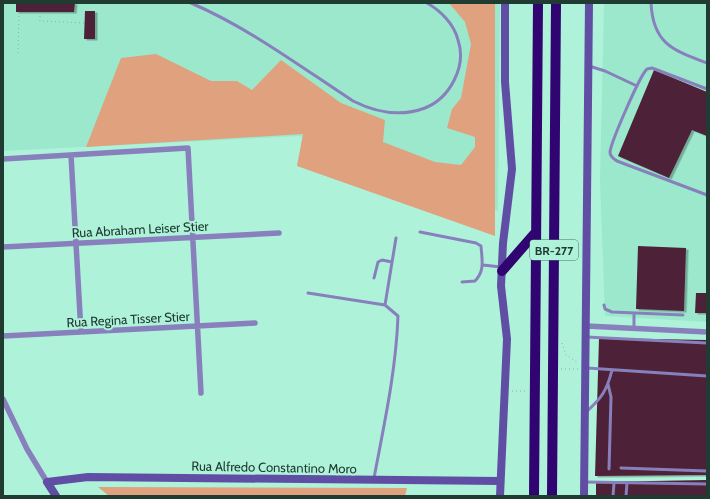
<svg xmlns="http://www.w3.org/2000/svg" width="710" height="499" viewBox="0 0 710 499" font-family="Cabin,sans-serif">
<defs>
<filter id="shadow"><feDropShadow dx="2.5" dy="1.5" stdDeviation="0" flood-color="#0004"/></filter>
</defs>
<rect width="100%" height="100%" fill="#aff2da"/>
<!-- built -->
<path fill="#9be8cd" d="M3,3h497l-2,208 -199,-75 -296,15z
M604,3h103v319l-102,-6 -5,-135z"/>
<!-- green -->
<path fill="#e0a17e" d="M449,3h46v233l-198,-70 6,-32 -217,13 35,-89 35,-4 55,27h26l15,9 29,-30 60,43 44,17 -2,22 52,20 26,3 14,-18v-10l-28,-9 5,-19 9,-11 10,-54 -6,-22z
M98,487l309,1 -2,8h-296z"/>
<!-- building -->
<path fill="#4e2038" filter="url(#shadow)" d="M16,3h59l-1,9h-58z
M85,11h10v28h-11z
M654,70l53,22v44l-15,-6 -23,48 -51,-22z
M638,246l48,2 -2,63 -48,-2z
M696,293h11v20h-12z
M599,338l108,2v135l-112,1z
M707,480v16h-111v-14z"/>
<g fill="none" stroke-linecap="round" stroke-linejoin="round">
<!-- path -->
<path stroke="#80b5a2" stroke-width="1" stroke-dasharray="1 3" stroke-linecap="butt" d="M40,12v9l44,2
M18,53l1,-41
M562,343l4,12 12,8
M561,369h17
M512,391h15"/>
<!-- lane -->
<path stroke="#8880bc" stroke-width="3" d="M191,3c58,25 110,64 162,98 22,11 48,16 72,7 25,-10 42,-42 33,-68 -4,-16 -17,-29 -31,-37
M651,3c2,41 22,47 56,60
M589,66l16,5 32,15
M707,89l-55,-21 -5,1c-7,6 -36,73 -37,83 0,5 4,7 7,9l90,34
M420,232l56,11 5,3c1,14 4,25 -6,35l-13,1
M483,265l18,2
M374,278l4,-16 4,-2 10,2
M308,293l77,12 13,11c-2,55 -14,109 -24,162
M385,305l11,-67
M604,305l1,4 7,3 71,3
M634,328v-15
M586,337l121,6
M587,368l120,8
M608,384l3,13 -2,72
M586,412c16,-14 21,-22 26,-42
M621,468l86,3
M585,482l122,2
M613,496l1,-13
M626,496l1,-13"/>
<!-- street -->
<path stroke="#8880bc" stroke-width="5.5" d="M71,155l10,177
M3,159l185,-11 13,245
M3,247l276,-14
M586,326l121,6
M3,336l252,-13
M3,399l24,50 20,33"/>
<!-- secondary -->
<path stroke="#604ea5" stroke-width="8" d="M56,496l-9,-14 41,-5 412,4
M500,496l7,-157 -6,-53 2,-43 9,-74 -7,-87v-79
M584,496l5,-493"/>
<!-- highway -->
<path stroke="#300471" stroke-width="10" d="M502,271l34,-39
M534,496l4,-493
M552,496l4,-493"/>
</g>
<g text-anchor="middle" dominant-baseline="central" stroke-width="4" stroke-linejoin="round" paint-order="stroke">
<!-- shield labels -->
<rect fill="#aff2da" stroke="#4b7264" stroke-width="1" x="530" y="240" width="48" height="20" rx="3"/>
<g font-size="12" font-weight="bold" fill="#203b32">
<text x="554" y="250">BR-277</text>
</g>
<!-- street labels -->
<g font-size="13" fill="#203b32" stroke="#aff2da">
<text transform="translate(140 229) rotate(-3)">Rua Abraham Leiser Stier</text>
<text transform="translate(128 319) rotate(-3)">Rua Regina Tisser Stier</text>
<text transform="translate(274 467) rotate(1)">Rua Alfredo Constantino Moro</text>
</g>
</g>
<!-- border -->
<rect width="710" height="499" fill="none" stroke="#203b32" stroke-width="8"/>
</svg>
